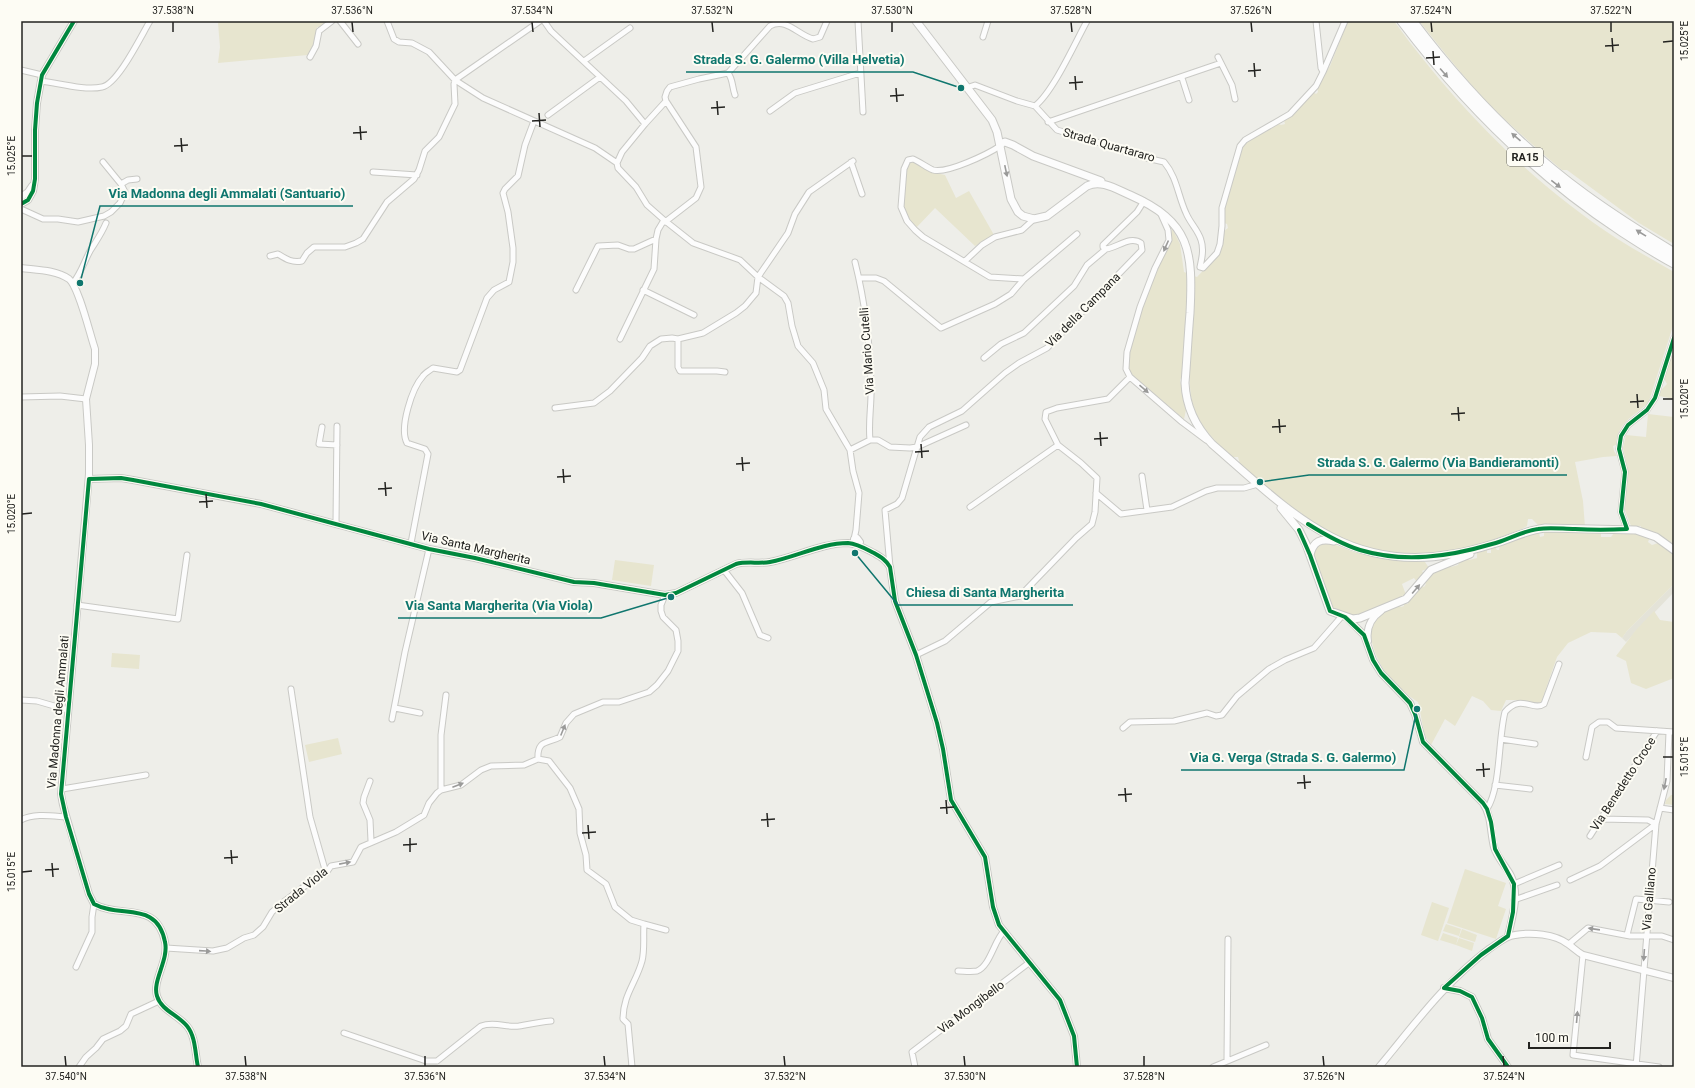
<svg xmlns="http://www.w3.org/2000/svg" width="1695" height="1088" viewBox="0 0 1695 1088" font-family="Roboto,sans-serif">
<rect width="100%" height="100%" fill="#eeeee9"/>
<!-- built -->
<path fill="#e4e3d8" d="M1674,584v8l-48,50 -4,-4 5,-7z"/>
<!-- green -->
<path fill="#e7e5cf" d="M221,21h106l-7,6h-3l-4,18 -5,10 -90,8 2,-16 -2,-24z
M1348,21h46c60,83 136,161 222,217 19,12 39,23 58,34v51l-25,78 -3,4c-15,13 -28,18 -30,40l-3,1 1,5 3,5 -14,1 -28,5 8,39 2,26 -47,-2 -6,-6h-4l-1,7 -5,3c-19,7 -38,15 -58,20 -39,9 -79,6 -117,-8 -16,-5 -31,-16 -45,-25v-3l-6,-1 -56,-48 -2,-7h-6c-27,-25 -44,-43 -42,-82l-8,1 -2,4 6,30 -2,9 -51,-43 -5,-8 1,-15 13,-45 20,-49 9,-18 1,-13 8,16 4,28 13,5 20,-21 6,-24 5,-4 -1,-4 -3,-1 -1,-12 19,-66 37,-21 2,1 4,-1 -1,-4 10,-6 19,-22 3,2 2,-2 -1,-5 13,-21z
M1419,21h255v223l-35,-21 -72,-53h-5c-25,-21 -50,-43 -73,-66 -25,-26 -47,-55 -70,-83z
M912,161l19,11 14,3 11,23 13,-7 25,44 -19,11 -40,-38 -19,20c-5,-6 -9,-12 -12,-19 -3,-8 1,-39 4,-47z
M1674,348v51l-15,-3 2,-6 6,-6 -3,-5z
M1648,414l26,3v130l-33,-18v-3h-10l-7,-18 4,-36 -5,-24 3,-13 20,2z
M1544,531l57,2v4h10l3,-4c12,0 24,0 36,4l-2,5 4,3 6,-2 9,5 7,8v28l-47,47 -5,7 -6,-5 -25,-1 -23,11 -11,14 -16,46 -24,-3h-11l-5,11 -10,-1 -8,-9 -11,-5 -17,30 -10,-7 -14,26 -6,-9 -7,-34c-10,-6 -27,-22 -34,-32 -8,-12 -19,-37 -9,-51 5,-7 15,-10 23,-14l3,2 3,-1v-3l4,1 -1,-3 15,-15 2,1 2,-3 -2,-2 7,-10 19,-8 1,3 7,-2 2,-5 7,-2 2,2 8,-2v-5l10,-3v3h4v-5l4,-1 2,3h2l1,-5 33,-12 6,-1 1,5 4,-1z
M1328,542l26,10 24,6 47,4 4,6 -7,3 2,3 -6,9 -4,-5 -12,6 4,11 -50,22 -24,-7 -19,-54 3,-11z
M615,560l39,5 -3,21 -39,-6z
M1654,611l6,9 14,2v56l-28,11 -15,-6 -5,-22 -10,-5 20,-26z
M112,653l28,2 -1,14 -28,-2z
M338,738l4,16 -33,8 -4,-17z
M1671,795h3v10l-9,-1 1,-4z
M1465,869l41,14 -8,23 8,3 -10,30 -49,-16z
M1432,902l17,6 -11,33 -17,-6z
M1446,924l15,5 -2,7 -16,-5z
M1462,929l15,6 -2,7 -16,-5z
M1443,933l15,5 -2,7 -16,-5z
M1459,938l15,5 -2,8 -16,-6z"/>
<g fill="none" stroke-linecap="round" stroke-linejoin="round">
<!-- minor casing -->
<g stroke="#c9c9c5" stroke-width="7">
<path id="minor" d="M340,21l18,23
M387,21l7,18 5,3 13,1 17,9 26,28 28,18 112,50 22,15 1,5 18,19 11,18 17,15 29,23 47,17 18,17 26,19 4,7 4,23 6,20 15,17 11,27 2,19 24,41 3,21 6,22 -3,37 -2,9
M544,21l7,10 75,70 19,23 21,-23 -1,-4 2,-6 3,-4 29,-8 29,-6 42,-47c16,-9 28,9 43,13l7,-2 7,-16
M858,21l5,91
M983,37l5,-16
M310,57l6,-11 3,-15 13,-10
M584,61l46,-33
M1221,63l11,22 3,14
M21,70l21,5
M1323,72l22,-51
M728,73c5,6 4,14 7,22
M1182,78l7,22
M41,81c17,2 44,10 61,6 16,-3 39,-51 48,-66
M966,88l9,-3 42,16 18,5 22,24 53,16 32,11 22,5c13,15 14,34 22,51 4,10 12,17 15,27 3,9 1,18 -1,27
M1035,106c18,-14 40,-63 52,-85
M770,111l25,-18 65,-20
M548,115l52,-38
M1048,122l173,-59 -3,-6
M1000,146c-12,8 -53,28 -67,24 -7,-3 -13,-8 -20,-11l-5,1 -4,9 -3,38 6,14 8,9 8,7 67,40 34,2
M851,162l11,32
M617,163l5,-11 23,-28
M373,172l44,3
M121,184l7,-4 9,-1
M21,209l22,10h15l20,3 26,-6 7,-4 9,-9 5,-11 -4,-8 -18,-22
M1160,212l8,18 1,10 -14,28 -15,39 -13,45 -1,17 4,8 52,45 24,18
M665,222l31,-24 5,-11 -5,-40 -30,-46
M270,256l8,-2c8,5 14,9 24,7l5,-8 7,-6h31l11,-4 7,-4 24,-37 27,-23 5,-9 6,-19 14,-14 16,-33 -1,-20 1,-4 85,-59
M965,261l17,-16 13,-8 27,-7 12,-11
M855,262c10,40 15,81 16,122 1,19 -3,37 -1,56
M1200,267l3,1 14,-15 3,-9 2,-18v-18l18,-62 5,-6 45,-26 26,-28 7,-14 -2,-4 -5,-47
M859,278h17l8,3 57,47 54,-24 16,-10 13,-15 53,-45
M73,283c8,-10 11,-21 17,-32 6,-10 11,-16 16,-28
M576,290l22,-44 20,-1 11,4h5l22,-10
M643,290l51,25
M620,339l34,-70 2,-30 2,-9 6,-10
M678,339v28l2,4h37l8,1
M984,358l17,-14 23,-11 50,-47 13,-21 19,-16
M21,397l39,-1 26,3
M555,408l39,-5 16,-12 32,-33 8,-12 11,-7 11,-1 6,1 25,-6 33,-20 9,-7 11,-13 2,-16 30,-44 7,-19 14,-22 44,-31
M322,427l-3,17 18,1
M850,450l20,-10h8l12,7 20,1 7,-1 3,-10 9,-10 33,-16 43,-38 14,-10 28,-15 95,-98 -1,-7c-11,-8 -24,5 -35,6l-3,-2v-2l34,-33 7,-11
M1142,476l5,34
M1096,493l25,21 51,-7 34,-16 11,-3h27l14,-4
M970,507l88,-62
M336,523l1,-97
M1627,529l-6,-17 4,-40 -6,-23 2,-13 7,-11 19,-15 8,-12 19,-60
M411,543l17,-89 -3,-5 -18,-6c-8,-15 5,-55 16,-67 2,-3 6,-5 10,-8l24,4 3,-2 27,-72 7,-8 15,-8 4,-20v-14l-5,-36 -5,-19 2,-4 13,-13 7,-31 9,-24
M890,567l-5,-57 12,-6 5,-6 15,-51 49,-22
M724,570l18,23 18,42 8,3
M77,605l101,14 9,-64
M916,655l29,-14 46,-39 29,-6 56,-58 16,-14 3,-12 2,-34 -16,-15 -23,-18 -13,-26 1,-7 11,-4 51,-9 22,-22
M291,689l19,128 16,56
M21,700l16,1 31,9
M395,708l25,5
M392,719l13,-67 24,-103
M1123,728l7,-6 44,-1 33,-8 9,3 6,-1 15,-19 32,-27 16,-9 29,-12 28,-32
M1501,739l34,5
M1586,757l6,-30 7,-5h9l8,6 58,4
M538,759l11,2 21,27 9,21 1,24 6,22 1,15 19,14 9,23 16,13 13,4c-1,12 1,25 -2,37 -6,22 -19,34 -19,58l5,5 4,43
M370,781l-6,16 -1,6 7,17 1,21
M1495,785l35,4
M62,789l84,-14
M441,790v-55l5,-40
M1660,808l14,2
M1487,809c14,-22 11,-70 18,-97 16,-19 28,0 39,-8l15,-40
M21,820c13,-7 31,-4 45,-3
M1590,836l67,-105
M1570,880l30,-14 56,-42 -8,-4 -47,-1
M1514,884l45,-19
M1514,900l43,-15
M644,924l22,6
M1627,935l9,-36 33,3
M1569,944l19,-16 42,8h32l12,4
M166,948l47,3 14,-3 17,-10 10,-3 9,-8 9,-15 10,-9 20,-15 24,-15 5,-7 22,-4 8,-15 35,-15 28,-17 5,-12 8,-10 4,-3 20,-5 20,-15 10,-4 33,-1 14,-6c-1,-20 10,-15 22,-22l6,-14 8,-9 29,-12h16l30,-10 8,-7 11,-14 10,-20v-10l-2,-11 -13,-13 -2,-6v-6l4,-10
M1583,955l-10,100 86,12
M76,967l16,-35v-15l2,-13
M958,971c5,0 13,1 19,0 13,-5 17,-30 27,-40
M344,1033l82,28h11l44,-35c14,-5 25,2 38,0 11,-2 21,-4 32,-5
M1227,1061l1,-122
M79,1067l7,-10 10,-9 7,-9 17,-8 6,-5 5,-12 28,-13
M915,1067l-3,-15 118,-90
M1213,1067l53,-22
M1636,1067l20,-243 11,-43 2,-49"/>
</g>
<!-- tertiary casing -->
<g stroke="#c9c9c5" stroke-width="8">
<path id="tertiary" d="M21,197l7,-5 4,-6
M21,204l7,-4 5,-9 2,-12v-49l2,-27 5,-28 32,-54
M21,268c16,2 35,2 48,11 10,8 21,56 26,70v15l-9,35 3,46v29l-28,320 2,11 26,89 5,10c27,15 63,-4 71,38 4,18 -13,39 -8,54 4,14 21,19 30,30 9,11 8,28 11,41
M89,479l32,-1 12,2 128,24 168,45 46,9 99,24 20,1 71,12 11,-2 60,-29c11,-3 23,0 34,-2 26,-5 52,-19 78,-19 10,1 18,6 26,10 7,4 12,7 16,14l5,34 21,54 21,68 6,26 8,51 34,57 8,50 6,18 61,75 14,36 3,31
M854,544v-5l3,-1 3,4 -2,3
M1347,618l17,17 9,25 8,13 29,30 5,11 8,28 60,61c9,14 7,28 11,44 3,11 12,19 17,29 9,18 1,42 -3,60
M1368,641c-2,-13 3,-23 13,-30
M1444,988l16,3 12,6 10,21 6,21 20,28
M1379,1067c35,-42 65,-84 110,-118 8,-5 16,-13 26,-14 16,-3 40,-1 53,9 6,4 8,7 15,11l91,23"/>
</g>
<!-- secondary casing -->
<g stroke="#c9c9c5" stroke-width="9">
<path id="secondary" d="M916,21l76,99 5,12 14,67 7,13 5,4 11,3 13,-3 40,-30c14,-7 29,3 43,9 61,27 63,56 60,118 -2,23 -3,46 -5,70 1,24 10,43 27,61 73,63 133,130 240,110 14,-2 28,-6 41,-10 18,-5 33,-14 52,-16l91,2 20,7 18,13
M1000,146l2,-3 3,-1 8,3 20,11 68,25
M1281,508l18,22 7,14 24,67 23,8 7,-1 46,-19 25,-29 39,-16
M1310,555c3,-14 11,-17 24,-14"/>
</g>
<!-- motorway casing -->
<g stroke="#c9c9c5" stroke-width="11">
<path id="motorway" d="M1402,21c62,82 132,152 218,209 17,11 35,23 54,33
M1412,21c49,65 107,126 173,174 29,21 59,40 89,58"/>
</g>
<!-- minor -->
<use href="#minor" stroke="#fcfcfc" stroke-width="5"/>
<!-- tertiary -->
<use href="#tertiary" stroke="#fcfcfc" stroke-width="6"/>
<!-- secondary -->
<use href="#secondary" stroke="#fcfcfc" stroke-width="7"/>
<!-- motorway -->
<use href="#motorway" stroke="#fcfcfc" stroke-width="9"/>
<!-- cycleway casing -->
<g stroke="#fdfcf4" stroke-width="6">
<path id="cycleway" d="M21,204l7,-4 5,-9 2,-12v-49l2,-27 5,-28 32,-54
M1308,524c16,10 33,20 52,26 44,13 88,7 132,-6 16,-4 30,-13 46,-15 12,-2 25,0 37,0 17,1 34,1 52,0l-6,-17 4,-40 -6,-23 2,-13 7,-11 19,-15 8,-12 19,-60
M1299,530l11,25 20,56 15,6 19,18 9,25 8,13 29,30 5,11 8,28 60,61 4,6 4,13 4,27 19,35 -1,28 -5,24 -27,19 -37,33
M1444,988l16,3 12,6 10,21 6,21 20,28
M198,1067c-3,-13 -2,-30 -11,-41 -9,-11 -26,-16 -30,-30 -5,-15 12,-36 8,-54 -8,-42 -44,-23 -71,-38l-5,-10 -23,-77 -5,-23 28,-315 32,-1 12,2 128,24 168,45 46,9 99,24 20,1 71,12 11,-2 60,-29c11,-3 23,0 34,-2 26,-5 52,-19 78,-19 10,1 18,6 26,10 7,4 12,7 16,14l5,34 21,54 21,68 6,26 8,51 34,57 8,50 6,18 61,75 14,36 3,31"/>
</g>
<!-- cycleway -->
<use href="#cycleway" stroke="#00873e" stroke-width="4"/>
</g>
<!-- one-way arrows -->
<defs><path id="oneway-solid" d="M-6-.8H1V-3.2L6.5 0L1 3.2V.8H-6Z"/></defs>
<g fill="#9a9a99">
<use href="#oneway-solid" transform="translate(1444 73) rotate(49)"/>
<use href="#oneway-solid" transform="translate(1516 137) rotate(-139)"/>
<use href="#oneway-solid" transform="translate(1006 171) rotate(78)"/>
<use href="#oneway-solid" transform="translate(1556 184) rotate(38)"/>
<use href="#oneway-solid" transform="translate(1641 233) rotate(-148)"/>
<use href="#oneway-solid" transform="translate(1166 246) rotate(114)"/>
<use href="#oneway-solid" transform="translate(1144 389) rotate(41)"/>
<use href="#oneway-solid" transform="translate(1416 589) rotate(-50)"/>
<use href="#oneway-solid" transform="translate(563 730) rotate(-68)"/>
<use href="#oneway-solid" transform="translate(1665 784) rotate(101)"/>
<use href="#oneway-solid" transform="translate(458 785) rotate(-21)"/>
<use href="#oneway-solid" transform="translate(345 863) rotate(-11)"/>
<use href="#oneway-solid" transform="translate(1594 929) rotate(-172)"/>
<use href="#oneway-solid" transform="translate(205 951) rotate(4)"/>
<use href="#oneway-solid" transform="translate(1644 955) rotate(94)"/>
<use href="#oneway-solid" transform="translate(1577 1017) rotate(-85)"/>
</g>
<!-- ticks -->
<path fill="none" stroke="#232320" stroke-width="1.5" d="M173,22v10M352,22l1,10M532,22l1,10M712,22l1,10M892,22v10M1071,22l1,10M1251,22l1,10M1431,22l1,10M1611,22v10M1612,38l1,14M1663,42l10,-1M1605,46l14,-1M1433,51l1,14M1426,58l14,-1M1254,63l1,14M1248,71l13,-1M1075,76l1,14M1069,83l14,-1M896,88l1,14M890,96l14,-1M717,101l1,14M711,108l14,-1M539,113l1,14M532,121l14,-1M360,126l1,14M353,133l14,-1M181,138l1,14M174,146l14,-1M22,156h10M1637,394l1,14M1663,399h10M1630,402l14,-1M1458,407l1,14M1451,414l14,-1M1279,419l1,14M1272,427l14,-1M1100,432l1,14M1094,439l14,-1M921,444l1,14M915,452l14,-1M742,457l1,14M736,464l14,-1M563,469l1,14M557,477l14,-1M385,482l1,14M378,489l14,-1M206,494l1,14M199,502l14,-1M22,514l10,-1M1663,757h10M1483,763l1,14M1476,770l14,-1M1304,775l1,14M1297,783l14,-1M1125,788l1,14M1118,795l14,-1M946,800l1,14M940,808l14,-1M767,813l1,14M761,820l14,-1M588,825l1,14M582,833l14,-1M410,838v14M403,845l14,-1M231,850l1,14M224,858l14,-1M52,863l1,14M45,870l14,-1M22,872l10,-1M65,1056l1,10M245,1056l1,10M425,1056v10M604,1056l1,10M784,1056l1,10M964,1056l1,10M1144,1056v10M1323,1056l1,10M1503,1056l1,10"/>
<g text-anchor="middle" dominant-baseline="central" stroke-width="4" stroke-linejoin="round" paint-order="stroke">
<!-- shield labels -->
<rect fill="#fdfcf4" stroke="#646460" stroke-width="1" x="1507" y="148" width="36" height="18" rx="3"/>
<g font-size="11" font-weight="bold" fill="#232320">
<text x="1525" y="157">RA15</text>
</g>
<!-- street labels -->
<g font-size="12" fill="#232320" stroke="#fdfcf4">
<text transform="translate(1109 145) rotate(16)">Strada Quartararo</text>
<text transform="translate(1083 310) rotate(-45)">Via della Campana</text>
<text transform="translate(867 351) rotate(-94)">Via Mario Cutelli</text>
<text transform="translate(476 548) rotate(13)">Via Santa Margherita</text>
<text transform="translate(58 712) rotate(-85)">Via Madonna degli Ammalati</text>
<text transform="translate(1623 784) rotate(-57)">Via Benedetto Croce</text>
<text transform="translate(301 890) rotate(-39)">Strada Viola</text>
<text transform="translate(1649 899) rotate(-85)">Via Galliano</text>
<text transform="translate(971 1007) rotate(-37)">Via Mongibello</text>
</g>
</g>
<!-- callouts -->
<path fill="none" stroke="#0f766e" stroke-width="1.5" d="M961 88L913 72H686M80 283L100 206H353M1260 482L1309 475H1567M855 553L898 605H1073M671 597L601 618H398M1417 709L1404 770H1181"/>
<g fill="#0f766e" stroke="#fdfcf4" stroke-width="1.5">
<circle cx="961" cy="88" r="4"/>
<circle cx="80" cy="283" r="4"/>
<circle cx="1260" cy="482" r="4"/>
<circle cx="855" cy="553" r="4"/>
<circle cx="671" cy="597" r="4"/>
<circle cx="1417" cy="709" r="4"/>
</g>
<g font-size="13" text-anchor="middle" font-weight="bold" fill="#0f766e" stroke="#fdfcf4" stroke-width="4" stroke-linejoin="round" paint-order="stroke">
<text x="799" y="64">Strada S. G. Galermo (Villa Helvetia)</text>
<text x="227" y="198">Via Madonna degli Ammalati (Santuario)</text>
<text x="1438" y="467">Strada S. G. Galermo (Via Bandieramonti)</text>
<text x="985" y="597">Chiesa di Santa Margherita</text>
<text x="499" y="610">Via Santa Margherita (Via Viola)</text>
<text x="1293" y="762">Via G. Verga (Strada S. G. Galermo)</text>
</g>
<!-- border -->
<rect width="1695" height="1088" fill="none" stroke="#fdfcf4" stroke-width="44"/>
<!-- scale -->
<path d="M1529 1042v6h81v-6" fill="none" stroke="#232320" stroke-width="2"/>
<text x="1535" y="1042" font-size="12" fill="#232320" stroke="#fdfcf4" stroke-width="3" paint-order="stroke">100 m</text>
<rect x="22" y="22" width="1651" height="1044" fill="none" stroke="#232320" stroke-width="1.5"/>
<g font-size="10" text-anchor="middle" fill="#232320">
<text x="173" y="14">37.538°N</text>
<text x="352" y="14">37.536°N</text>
<text x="532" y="14">37.534°N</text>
<text x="712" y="14">37.532°N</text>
<text x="892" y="14">37.530°N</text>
<text x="1071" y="14">37.528°N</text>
<text x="1251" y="14">37.526°N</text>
<text x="1431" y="14">37.524°N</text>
<text x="1611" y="14">37.522°N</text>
<text transform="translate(1684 41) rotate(-90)" y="4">15.025°E</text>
<text transform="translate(11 156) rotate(-90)" y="4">15.025°E</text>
<text transform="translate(1684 399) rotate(-90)" y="4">15.020°E</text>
<text transform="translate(11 514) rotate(-90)" y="4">15.020°E</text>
<text transform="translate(1684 757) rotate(-90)" y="4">15.015°E</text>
<text transform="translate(11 872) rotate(-90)" y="4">15.015°E</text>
<text x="66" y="1080">37.540°N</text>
<text x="246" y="1080">37.538°N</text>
<text x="425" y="1080">37.536°N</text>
<text x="605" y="1080">37.534°N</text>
<text x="785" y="1080">37.532°N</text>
<text x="965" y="1080">37.530°N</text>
<text x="1144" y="1080">37.528°N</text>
<text x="1324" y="1080">37.526°N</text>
<text x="1504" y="1080">37.524°N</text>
</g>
</svg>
